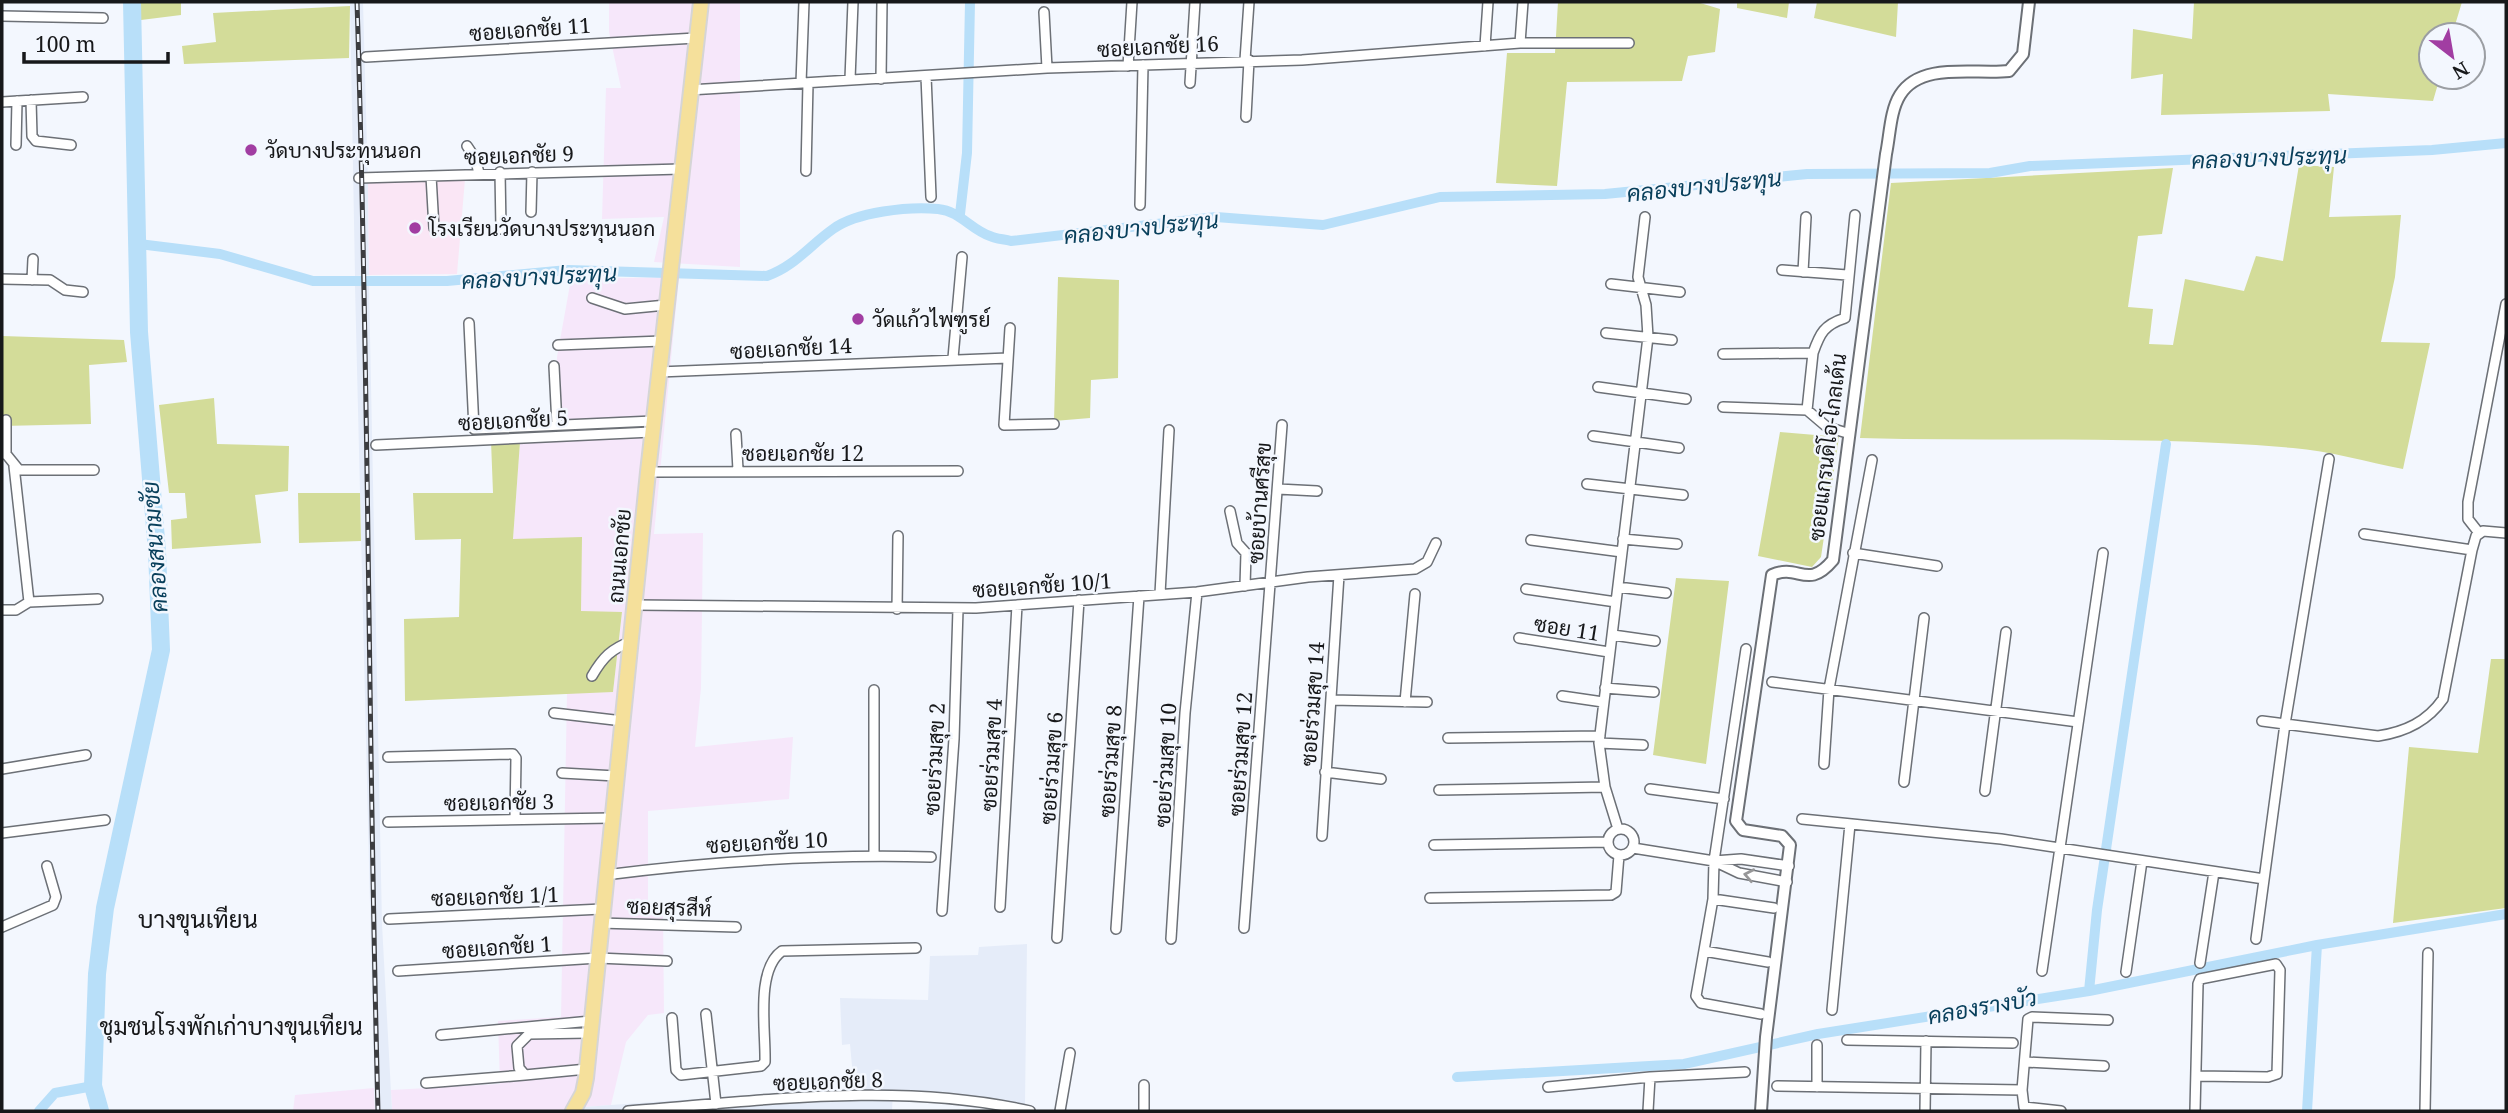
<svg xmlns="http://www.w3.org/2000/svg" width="2508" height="1113" viewBox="0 0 2508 1113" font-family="'Noto Serif',Sarabun,serif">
<rect width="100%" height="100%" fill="#f3f7fe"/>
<!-- commercial -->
<path fill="#f6e7fa" d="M609,2h131v265l-86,-5 10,-45 -62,2 4,-131h15l-12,-56z
M679,277l-25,257 49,-1 -2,155 -6,59 98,-10 -4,62 -141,12v102h15l1,100 -16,2 -22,27 -15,63 -26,2 -2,4h-191l-1,-21 109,-6 -2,-63 63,-4 6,-324 46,-1 9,-79 -41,-1 -68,-73 7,-97 35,-2 2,-83 14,-78z
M374,1088l1,23h-82l2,-16z"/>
<!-- built -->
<path fill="#e5ecf9" d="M350,2h13l5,181 1,92 -14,1z
M355,286h14l13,638 10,187h-17z
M1027,944l-2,160 -132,-14 -1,21h-309l2,-4 26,-2 243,-17 -4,-44 -8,1 -2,-47 88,2 2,-44 48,-1 1,-8z"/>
<!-- education -->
<path fill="#fae6f5" d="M465,179l-8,95 -88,1 -1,-92z"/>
<!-- green -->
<path fill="#d3dc99" d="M141,2h40v13l-40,5z
M1558,2h139l23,7 -5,43 -27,4 -6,25 -115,1 -10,104 -61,-3 11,-130h48z
M1737,2h52l-2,16 -50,-10z
M1817,2h81l-2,35 -82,-19z
M2194,2h268l-10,33h-21v42h9l-7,24 -105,-7 2,17 -169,4 2,-41 -32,5 2,-50 59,10z
M350,6l-1,52 -165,6 -2,-18 34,-4 -3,-29z
M2299,165l35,2 -5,50 72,-2 -6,62 -14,65 49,1 -27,126c-36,-7 -74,-18 -110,-21 -145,-13 -289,-6 -433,-10l31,-255 282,-15 -11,66 -24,2 -10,71 25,2 -4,35 24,1 12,-66 59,12 12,-35 27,5z
M1058,277l61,3 -1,98 -27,2 -1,38 -36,3z
M2,336l122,4 3,22 -38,3 2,59 -89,2z
M214,398l3,46 72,2 -1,45 -33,4 6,48 -89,6 -1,-29 16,-2 -2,-25h-16l-10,-88z
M1780,432l59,5 -18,120 -9,10 -54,-11z
M491,441l29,1 -7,97 69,-2 -1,74 41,1 -9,80 -208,9 -1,-82 55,-2 2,-78 -46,1 -2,-47h80z
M298,493h62l1,48 -62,2z
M1676,578l53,3 -23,183 -53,-9z
M2491,659h15v249l-113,15 16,-176 69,6z"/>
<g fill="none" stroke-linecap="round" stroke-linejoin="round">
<!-- canal -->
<path stroke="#b8dff9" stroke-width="10" d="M960,214l7,-61 3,-151
M139,244l81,10 93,27h134l121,-11 199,6c28,-10 42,-30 66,-47 23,-17 76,-23 105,-20 22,2 32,20 52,27 6,3 14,3 21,5l205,-24 107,8 117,-28 165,-3 202,-20 183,-1 40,-7 402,-16 74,-7
M2089,991l8,-81 69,-466
M1457,1077l227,-13 134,-30 271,-43 228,-46 189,-31
M39,1111l16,-18 38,-7
M2307,1111l10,-166"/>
<!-- river -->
<path stroke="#b8dff9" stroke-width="18" d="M100,1111l-7,-25 4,-112 8,-66 56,-258 -4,-98 -18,-220 -7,-330"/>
<!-- minor casing -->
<g stroke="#6c7076" stroke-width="12">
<path id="minor" d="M1044,12l3,56
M2,16l101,2
M1520,43l3,-41
M1485,46l3,-44
M366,57l330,-19
M1245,60l4,-58
M1128,66l4,-64
M926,76l5,121
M850,79l3,-77
M881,79l1,-77
M801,83l3,-81
M1190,83l5,-81
M689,90l358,-22 255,-8 218,-17h109
M31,100l1,36 4,5 35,4
M2,102l81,-5
M1246,117l3,-57
M16,145l1,-44
M467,146l8,12 4,15
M806,171l2,-88
M500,172l1,57
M431,176l3,52
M359,178l322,-9
M1140,205l3,-140
M531,212l1,-40
M1782,270l65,5
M1803,272l3,-55
M2,279l48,1 15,10 18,2
M32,280l1,-21
M1611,284l69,8
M592,298l33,11 41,-4
M469,323l5,106 179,-8
M1010,328l-6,97 50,-1
M1606,333l66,7
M558,345l104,-4
M1813,353c7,-20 11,-28 32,-35l10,-103
M1723,354l90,-1 -6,57
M953,358l9,-101
M554,366l3,59
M659,372l349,-14
M1598,387l88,12
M1723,407l84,3 20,17 20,6
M736,434l2,36
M1593,436l86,12
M376,445l276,-13
M2,454h4l13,16h75
M6,454v-34
M14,466l15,136
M648,472l310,-1
M1587,484l96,11
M1278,489l39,2
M1230,511l7,32 9,10 -1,33
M2479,533l-11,-14v-17l38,-198
M2364,534l108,16 4,-14 7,-5 23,2
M1623,539l54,5
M1531,540l91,12
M1853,553l84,13
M1618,587l48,6
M1526,589l90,13
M1160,594l9,-164
M635,605l341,3 221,-16 111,-15 107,-8 12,-7 9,-19
M897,609l1,-73
M2,610h14l13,-8 69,-3
M1613,635l42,6
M1519,638l90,14
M1746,649l-32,212 -1,38 -17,97 5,7 60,11
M592,676c11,-19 19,-27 40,-35
M1772,682l306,40
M1605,688l49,4
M874,690v165
M1562,696l41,6
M1331,700l96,2
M1405,702l10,-108
M554,713l69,8
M2262,721l116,15c27,-4 49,-14 65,-37l29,-149
M1448,738l152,-2
M1599,743l44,2
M388,757l125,-3 3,4 -1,61
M1824,764l5,-75 43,-229
M2,769l84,-14
M1325,772l56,7
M562,773l54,3
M1904,782l20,-164
M1650,789l74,10
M1439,790l166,-3
M1985,791l21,-159
M1802,819l199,20 263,40
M388,822l223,-4
M1608 842a13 13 0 1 1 26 0a13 13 0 1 1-26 0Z
M1618,829l-13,-42 -6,-44 49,-406 -2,-32 -8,-28 7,-60
M2,833l103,-13
M1322,836l17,-261
M1434,845l174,-3
M1633,848l81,13 27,-2 48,7
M1716,862l23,11 48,9
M605,875c110,-14 216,-21 326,-18
M1430,898l181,-3 5,-3 3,-37
M1713,899l61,9
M1000,907l17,-302
M942,911l12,-172 4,-130
M389,919l213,-10
M600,923l136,4
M2,927l51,-22 3,-8 -9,-31
M1244,928l38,-503
M1116,929l23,-333
M1057,938l22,-338
M1171,939l14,-226 12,-121
M2256,939l29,-215 44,-265
M1704,951l64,11
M2200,963l14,-91
M398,971l200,-13 69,3
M2042,971l61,-418
M2126,972l16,-111
M1832,1010l18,-186
M706,1014l10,90
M672,1018l4,52 5,5 80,-9 4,-4c1,-31 -10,-92 17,-111l134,-3
M441,1035l150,-14
M1847,1040l166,3
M2026,1062l78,4
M587,1069l-62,6 -6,-7 -2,-22 12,-12 60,-1
M426,1083l99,-8
M1144,1085v26
M1777,1086l245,4
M1548,1087l102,-10
M1817,1087v-42
M628,1111c131,-10 271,-30 402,0
M1060,1111l10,-58
M1648,1111l2,-34 95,-5
M1925,1111l1,-70
M2061,1111l-37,-4 -2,-17 6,-71 4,-2 76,3
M2195,1111l3,-127 2,-5 76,-15 4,6 -3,104 -9,3 -72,-1
M2425,1111l3,-158"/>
</g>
<!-- tertiary casing -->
<g stroke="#6c7076" stroke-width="14">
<path id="tertiary" d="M1761,1111l5,-74 24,-192 -8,-9 -39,-6 -7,-9 36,-246c27,-12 35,16 61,-15l53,-406c4,-19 4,-43 14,-59 21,-34 76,-20 109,-24l14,-17 6,-52"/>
</g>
<!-- primary casing -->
<g stroke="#d5d5d6" stroke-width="18">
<path id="primary" d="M573,1111l10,-18 3,-15 62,-606 53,-470"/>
</g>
<!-- minor -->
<use href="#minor" stroke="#fff" stroke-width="9"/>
<!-- tertiary -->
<use href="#tertiary" stroke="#fff" stroke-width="10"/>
<!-- primary -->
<use href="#primary" stroke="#f5e09b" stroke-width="14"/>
<!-- rail casing -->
<g stroke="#3c3d40" stroke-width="5">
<path id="rail" d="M357,2c12,369 11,739 21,1109"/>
</g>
<!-- rail -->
<use href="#rail" stroke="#f3f7fe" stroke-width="2.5" stroke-dasharray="8" stroke-linecap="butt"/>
</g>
<!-- one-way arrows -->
<defs><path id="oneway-chevron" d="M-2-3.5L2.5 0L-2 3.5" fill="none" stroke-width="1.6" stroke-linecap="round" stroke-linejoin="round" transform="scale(1.75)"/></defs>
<use stroke="#979798" href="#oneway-chevron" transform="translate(1749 875) rotate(-169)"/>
<!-- markers -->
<g fill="#a13da2" stroke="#f3f7fe" stroke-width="2.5">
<circle cx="251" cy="150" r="7"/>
<circle cx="415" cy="228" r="7"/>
<circle cx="858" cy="319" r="7"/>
</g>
<g text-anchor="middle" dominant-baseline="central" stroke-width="5" stroke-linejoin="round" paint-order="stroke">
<!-- street labels -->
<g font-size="21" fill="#17181a" stroke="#f3f7fe">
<text transform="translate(530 29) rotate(-4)">ซอยเอกชัย 11</text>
<text transform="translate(1158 46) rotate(-3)">ซอยเอกชัย 16</text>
<text transform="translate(519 155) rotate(-2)">ซอยเอกชัย 9</text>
<text transform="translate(791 348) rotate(-3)">ซอยเอกชัย 14</text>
<text transform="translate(513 420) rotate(-3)">ซอยเอกชัย 5</text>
<text transform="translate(1827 447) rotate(-83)">ซอยแกรนดิโอ-โกลเด้น</text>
<text x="803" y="453">ซอยเอกชัย 12</text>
<text transform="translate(1259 503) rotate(-86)">ซอยบ้านศรีสุข</text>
<text transform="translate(619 556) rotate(-85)">ถนนเอกชัย</text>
<text transform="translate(1042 585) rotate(-4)">ซอยเอกชัย 10/1</text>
<text transform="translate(1567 628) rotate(9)">ซอย 11</text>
<text transform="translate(1312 704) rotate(-86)">ซอยร่วมสุข 14</text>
<text transform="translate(1240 754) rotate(-86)">ซอยร่วมสุข 12</text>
<text transform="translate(991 755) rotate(-87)">ซอยร่วมสุข 4</text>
<text transform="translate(934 759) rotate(-87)">ซอยร่วมสุข 2</text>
<text transform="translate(1110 761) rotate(-86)">ซอยร่วมสุข 8</text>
<text transform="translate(1165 765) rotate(-87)">ซอยร่วมสุข 10</text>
<text transform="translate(1051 768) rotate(-86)">ซอยร่วมสุข 6</text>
<text transform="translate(499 802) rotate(-1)">ซอยเอกชัย 3</text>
<text transform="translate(767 842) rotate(-3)">ซอยเอกชัย 10</text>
<text transform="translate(495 896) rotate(-2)">ซอยเอกชัย 1/1</text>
<text transform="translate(669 907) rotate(2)">ซอยสุรสีห์</text>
<text transform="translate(497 947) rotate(-4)">ซอยเอกชัย 1</text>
<text transform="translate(828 1081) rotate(-2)">ซอยเอกชัย 8</text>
</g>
<!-- poi labels -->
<g font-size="21" fill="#17181a" stroke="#f3f7fe" text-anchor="start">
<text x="265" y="150">วัดบางประทุนนอก</text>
<text x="429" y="228">โรงเรียนวัดบางประทุนนอก</text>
<text x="872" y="319">วัดแก้วไพฑูรย์</text>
</g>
<!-- water labels -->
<g font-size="23" font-style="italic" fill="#083f5b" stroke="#f3f7fe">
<text transform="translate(2269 157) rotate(-2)">คลองบางประทุน</text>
<text transform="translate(1704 185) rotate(-6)">คลองบางประทุน</text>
<text transform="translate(1141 227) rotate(-6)">คลองบางประทุน</text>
<text transform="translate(539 276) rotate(-3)">คลองบางประทุน</text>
<text transform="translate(154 547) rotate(-94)">คลองสนามชัย</text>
<text transform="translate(1982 1006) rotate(-10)">คลองรางบัว</text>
</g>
<!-- neighbourhood labels -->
<g font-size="23" fill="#17181a" stroke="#f3f7fe">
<text x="231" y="1026">ชุมชนโรงพักเก่าบางขุนเทียน</text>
</g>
<!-- quarter labels -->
<g font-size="24" fill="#17181a" stroke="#f3f7fe">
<text x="198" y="918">บางขุนเทียน</text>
</g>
</g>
<!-- border -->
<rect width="2508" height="1113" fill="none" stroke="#17181a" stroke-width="7"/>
<!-- north arrow -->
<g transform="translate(2452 56) rotate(149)"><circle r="33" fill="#f3f7fe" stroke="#9b9ea3" stroke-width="2"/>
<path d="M0-5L12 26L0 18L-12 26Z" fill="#a13da2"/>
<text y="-10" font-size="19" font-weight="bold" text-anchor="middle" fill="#17181a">N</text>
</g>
<!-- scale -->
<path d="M24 52v10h144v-10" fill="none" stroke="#17181a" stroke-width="3.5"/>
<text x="35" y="52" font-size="21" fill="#17181a" stroke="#f3f7fe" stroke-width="5" paint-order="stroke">100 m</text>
</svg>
